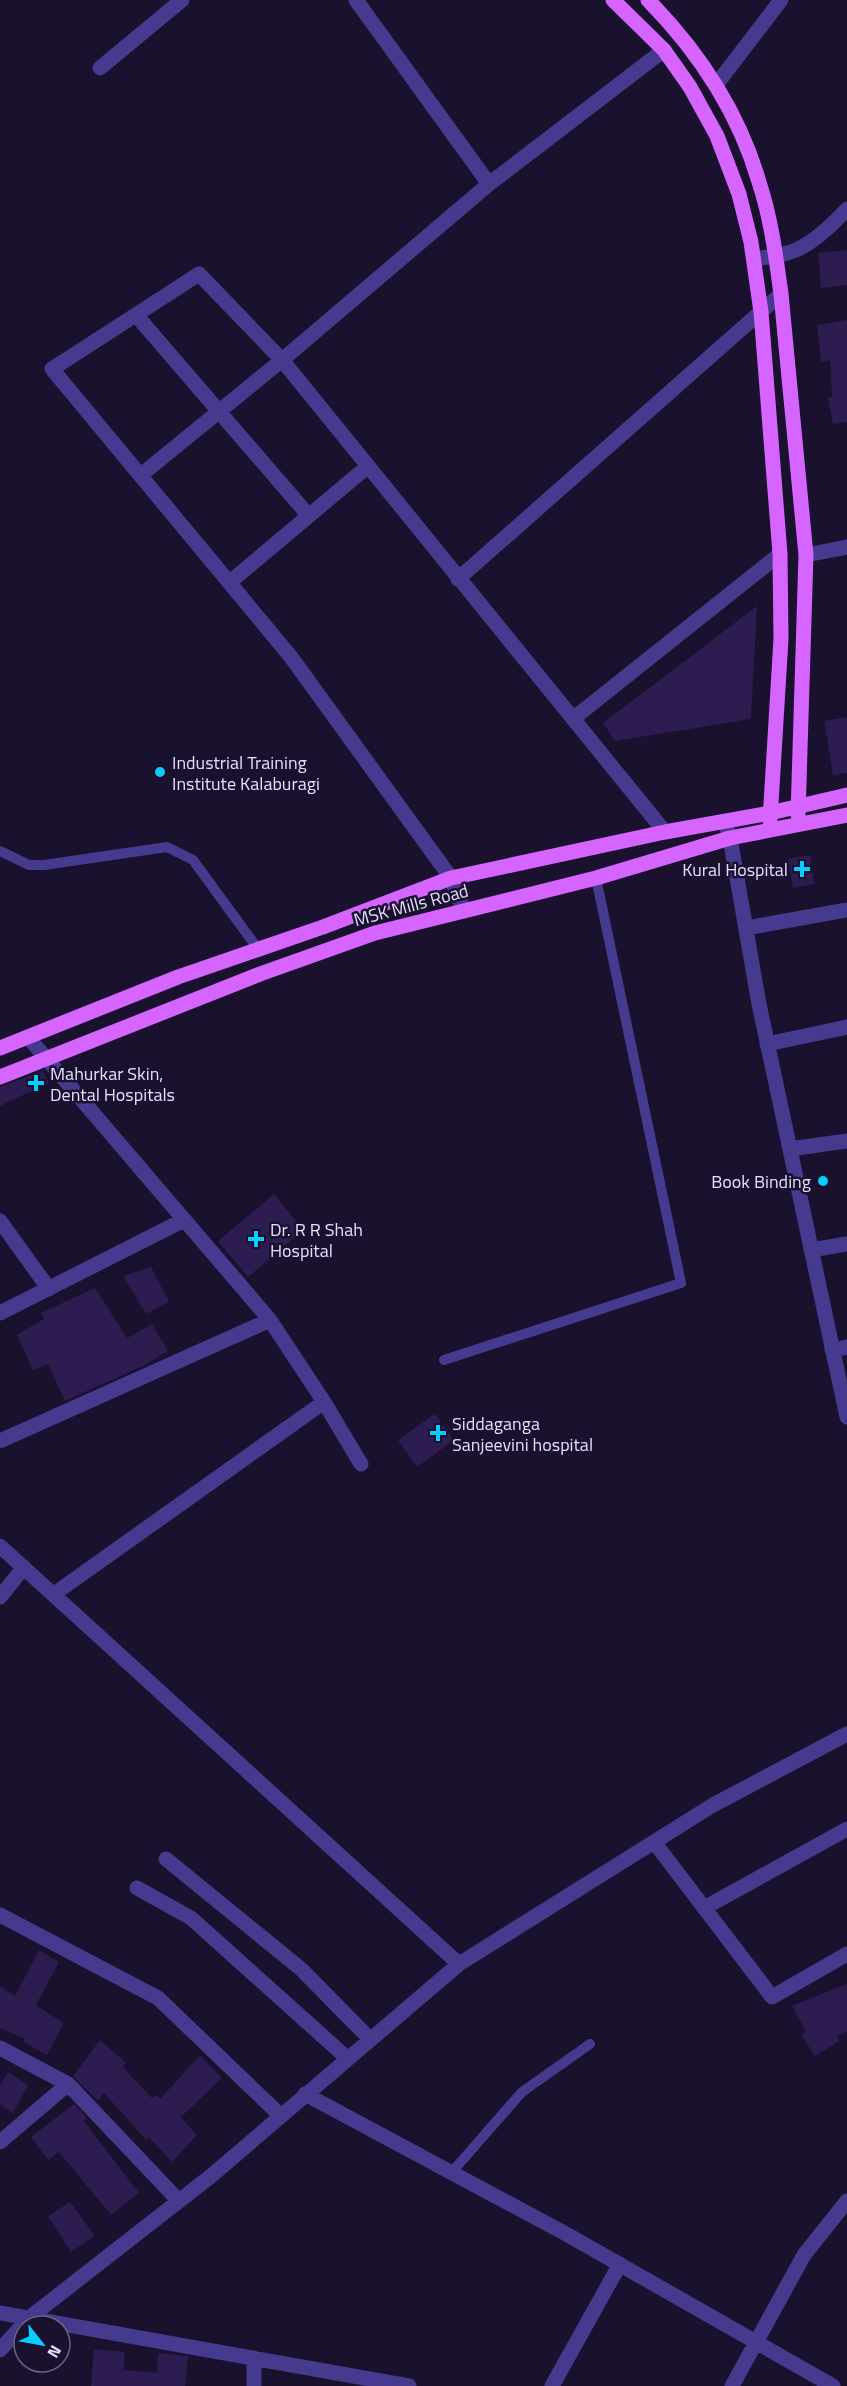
<svg xmlns="http://www.w3.org/2000/svg" width="847" height="2386" viewBox="0 0 847 2386" font-family="'Titillium Web',sans-serif">
<rect width="100%" height="100%" fill="#19112e"/>
<!-- building -->
<path fill="#2c1c4f" d="M847,250v35l-26,3 -3,-35z
M847,320v102l-14,2 -5,-27h4l-2,-37 -9,2 -4,-37z
M757,606l-6,113 -136,22 -12,-18z
M847,717v56l-14,2 -9,-54z
M810,855l4,29 -21,4 -5,-29z
M43,1071l6,12 -49,23v-19z
M274,1194l29,36 -55,47 -30,-36z
M151,1267l18,35 -23,12 -23,-38z
M95,1288l32,50 25,-14 16,27 -23,14 -80,36 -17,-37 -15,6 -16,-35 27,-16 -3,-6z
M435,1414l19,26 -37,27 -19,-27z
M39,1950l20,12 -23,43 28,18 -17,32 -24,-13 2,-3 -25,-11v-42l15,10z
M847,1984v47l-10,5 2,5 -24,15 -14,-21 5,-3 -14,-26z
M100,2040l26,23 -3,4 29,31 4,-3 4,4 40,-44 22,23 -41,39 16,18 -25,27 -23,-25 -3,3 -42,-47 -6,8 -25,-25z
M8,2072l20,13 -15,28 -13,-8v-20z
M74,2104l12,13 -2,4 55,72 -28,22 -52,-63 -11,8 -17,-23z
M70,2202l25,34 -24,16 -23,-36z
M94,2349l31,3 -1,18 33,3 1,-20 30,3 -3,30h-94z"/>
<g fill="none" stroke-linecap="round" stroke-linejoin="round">
<!-- service -->
<path stroke="#463a8e" stroke-width="10" d="M0,851l29,14h15l123,-18 26,13 65,89
M444,1360l237,-77 -85,-405
M452,2172l70,-80 68,-48"/>
<!-- minor -->
<path stroke="#463a8e" stroke-width="15" d="M356,0l133,184
M100,68l82,-68
M716,85l65,-85
M754,259c15,-2 32,-4 46,-11 17,-9 34,-25 47,-39
M136,315l173,201
M141,475l141,-115 207,-176 175,-134
M806,555l41,-8
M458,579l323,-285
M230,582l137,-115
M574,718l206,-164
M464,911l-13,-33 -160,-221 -239,-288 147,-95 83,86 383,472
M746,928l101,-18
M28,1037l242,283 54,82 37,62
M767,1044l80,-17
M790,1149l57,-8
M0,1221l49,68
M811,1250l36,-6
M0,1313l184,-93
M832,1350l15,-3
M0,1441l270,-121
M0,1546l459,418
M54,1594l270,-192
M0,1597l24,-30
M654,1842l118,155 75,-43
M166,1859l135,110 69,70
M137,1888l54,30 156,140
M704,1908l143,-79
M0,1915l158,83 122,117
M0,2048l68,36 111,117
M305,2094l263,141 265,151
M0,2142l68,-58
M0,2313l409,73
M0,2350l29,-32 182,-142 248,-212 254,-159 134,-71
M254,2386v-28
M552,2386l68,-122
M732,2386l72,-131 43,-54"/>
<!-- tertiary -->
<path stroke="#463a8e" stroke-width="15" d="M725,821l5,17 29,166 88,413"/>
<!-- primary -->
<path stroke="#d664ff" stroke-width="15" d="M613,0l51,50 26,37 27,49 22,58 12,48 10,70 19,242 1,85 -11,181
M648,0c50,51 91,113 111,182 12,36 17,75 22,112l25,261 -8,260
M0,1048l178,-71 145,-50 128,-49 214,-46 105,-19 77,-18
M0,1077l260,-103 115,-41 221,-55 134,-40 117,-23"/>
</g>
<!-- markers -->
<g fill="#09ccff" stroke="#19112e" stroke-width="2">
<circle cx="160" cy="772" r="6"/>
<path d="M799 860h6v6h6v6h-6v6h-6v-6h-6v-6h6z"/>
<path d="M33 1074h6v6h6v6h-6v6h-6v-6h-6v-6h6z"/>
<circle cx="823" cy="1181" r="6"/>
<path d="M253 1230h6v6h6v6h-6v6h-6v-6h-6v-6h6z"/>
<path d="M435 1424h6v6h6v6h-6v6h-6v-6h-6v-6h6z"/>
</g>
<g text-anchor="middle" dominant-baseline="central" stroke-width="5" stroke-linejoin="round" paint-order="stroke">
<!-- poi labels -->
<g font-size="18" fill="#e5ddff" stroke="#19112e" text-anchor="start">
<text x="172" y="762">Industrial Training<tspan x="172" dy="21">Institute Kalaburagi</tspan></text>
<text x="788" y="869" text-anchor="end">Kural Hospital</text>
<text x="50" y="1073">Mahurkar Skin,<tspan x="50" dy="21">Dental Hospitals</tspan></text>
<text x="811" y="1181" text-anchor="end">Book Binding</text>
<text x="270" y="1229">Dr. R R Shah<tspan x="270" dy="21">Hospital</tspan></text>
<text x="452" y="1423">Siddaganga<tspan x="452" dy="21">Sanjeevini hospital</tspan></text>
</g>
<!-- street labels -->
<g font-size="18" fill="#e5ddff" stroke="#19112e">
<text transform="translate(411 905) rotate(-15)">MSK Mills Road</text>
</g>
</g>
<!-- north arrow -->
<g transform="translate(42 2344) rotate(121)"><circle r="28" fill="#19112e" stroke="#6b6382" stroke-width="1.5"/>
<path d="M0-4.5L10 22L0 15L-10 22Z" fill="#09ccff"/>
<text y="-9" font-size="16" font-weight="bold" text-anchor="middle" fill="#e5ddff">N</text>
</g>
</svg>
